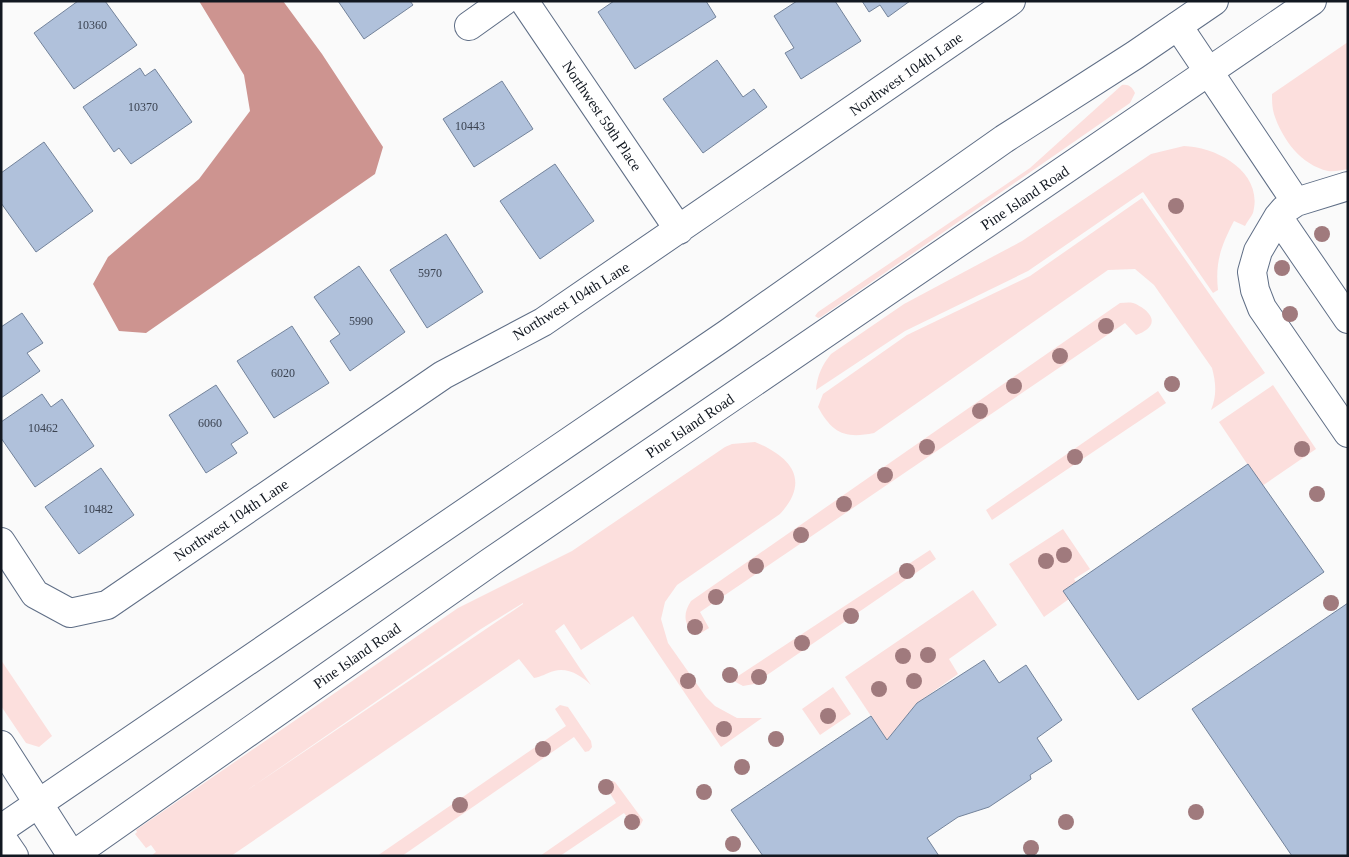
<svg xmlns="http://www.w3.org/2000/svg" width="1349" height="857" viewBox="0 0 1349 857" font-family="'Times New Roman',serif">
<rect width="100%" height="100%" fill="#fafafa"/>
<!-- green -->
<path fill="#fcdfdd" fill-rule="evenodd" d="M1348,42v127c-6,1 -14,3 -20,2 -27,-6 -46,-32 -54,-57 -2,-6 -2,-14 -2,-20z
M1122,85c7,-1 10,2 13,8l-5,10 -309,214 -3,1 -3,-2 3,-4 212,-144z
M1184,146c33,1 80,26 69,67 -2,4 -6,9 -8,13l-11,-5c-13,25 -19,41 -16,69l-5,3 -70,-101 -115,79 -123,60 -89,59c1,-14 6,-25 15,-36l73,-50 118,-63 129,-87z
M1142,198l123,175 -54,37c6,-15 5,-27 1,-42l-58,-83 -19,-16 -27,1 -234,163c-29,6 -42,0 -56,-26l5,-13 84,-59 123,-59z
M1120,303c4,0 9,-1 13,0 4,1 8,4 11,6 15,12 6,21 -8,26l-11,-12 -425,289 9,16 -8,5 -9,1c-8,-13 -9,-20 -1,-33z
M1273,385l43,64 -54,37 -43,-64z
M1158,391l8,12 -174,117 -6,-10z
M755,442c36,15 56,38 25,72l-103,71 -12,17 -4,17 7,24 38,54 9,9 22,12h25l-41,29 -88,-131 -52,34 -17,-26 -9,7 36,54c-10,-10 -24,-18 -37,-14 -7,2 -13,6 -20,7l-15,-19 -288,197h-80l5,-4 -5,-7 -5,3 -11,-14 2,-2 -1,-2 322,-222 114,-57 153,-104 7,-3zM523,603v1l-277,187 235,-162z
M1063,529l27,40 -16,10 2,3 -12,9 5,8 -25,18 -35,-53z
M930,550l6,9 -182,125 -11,2 -11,-6z
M973,590l24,35 -48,34 9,15 -41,29 -30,37 -42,-63z
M1,660l51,76 -13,11 -13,-4 -25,-37z
M833,687l18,27 -31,21 -18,-26z
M560,705l8,2 23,34 1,6 -3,4 -4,1 -11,-15 -172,119h-25l189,-130 -11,-17z
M612,781l3,1 28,38 -3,6 -5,2 -11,-15 -64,43h-20l76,-53 -10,-16 1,-3z"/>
<!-- water -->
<path fill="#cd9490" d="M199,1h84l39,53 61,93 -8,27 -229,159 -27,-2 -26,-47 15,-27 91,-78 51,-68 -6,-36z"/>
<!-- building -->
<path fill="#b0c1db" stroke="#73839b" d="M78,1h27l32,44 -63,44 -40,-56z
M338,1h72l3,4 -49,34z
M614,1h92l10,16 -81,52 -37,-57z
M797,1h38l26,40 -60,38 -16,-26 9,-5 -20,-32z
M862,1h48l-22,16 -8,-12 -11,7z
M717,60l26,37 11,-8 13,18 -64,46 -40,-54z
M140,68l5,8 10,-7 37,53 -61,42 -12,-16 -5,4 -31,-45z
M502,81l31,48 -59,38 -31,-48z
M44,142l49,69 -57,41 -35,-49v-30z
M555,164l39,57 -54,38 -40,-58z
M446,234l37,58 -56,36 -37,-58z
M359,266l46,66 -55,39 -20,-30 10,-7 -26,-37z
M22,313l21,30 -16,10 13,18 -39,27v-71z
M292,326l37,57 -55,35 -37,-57z
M216,385l32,48 -17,11 6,9 -31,20 -37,-58z
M42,394l9,13 11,-8 32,47 -59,41 -34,-49v-16z
M1248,464l76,108 -186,128 -75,-109z
M101,468l33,47 -55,39 -34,-47z
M1348,603v253h-56l-100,-147z
M984,660l15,23 27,-18 36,55 -25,18 15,23 -22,14 1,4 -42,28 -31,10 -31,21 12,18h-176l-32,-46 140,-94 16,24 30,-37z"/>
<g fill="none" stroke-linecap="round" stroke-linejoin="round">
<!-- minor casing -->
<g stroke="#5f6e86" stroke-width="30">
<path id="minor" d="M524,1l155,229
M469,26l35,-25
M1178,26l118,176
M1348,186l-52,16 -12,8 -6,7 -20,34 -6,21 3,18 7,18 86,125
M1278,217l70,102
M1,542l34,52 35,19 37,-8 336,-230 100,-53 468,-321
M1,745l71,111
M1,837l13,19"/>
</g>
<!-- major casing -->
<g stroke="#5f6e86" stroke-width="30">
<path id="major" d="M1,829l726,-495 277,-195 131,-84 79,-54
M72,856l417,-293 823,-562"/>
</g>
<!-- minor -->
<use href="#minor" stroke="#fff" stroke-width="28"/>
<!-- major -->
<use href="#major" stroke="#fff" stroke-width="28"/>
</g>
<!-- trees -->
<g fill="#a07a7d">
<circle cx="1176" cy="206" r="8"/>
<circle cx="1322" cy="234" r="8"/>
<circle cx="1282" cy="268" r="8"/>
<circle cx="1290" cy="314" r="8"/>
<circle cx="1106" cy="326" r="8"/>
<circle cx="1060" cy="356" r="8"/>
<circle cx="1172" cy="384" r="8"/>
<circle cx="1014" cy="386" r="8"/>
<circle cx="980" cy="411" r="8"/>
<circle cx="927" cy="447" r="8"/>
<circle cx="1302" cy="449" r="8"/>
<circle cx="1075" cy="457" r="8"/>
<circle cx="885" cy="475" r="8"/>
<circle cx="1317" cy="494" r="8"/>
<circle cx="844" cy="504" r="8"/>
<circle cx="801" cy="535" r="8"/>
<circle cx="1064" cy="555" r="8"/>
<circle cx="1046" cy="561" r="8"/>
<circle cx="756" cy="566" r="8"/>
<circle cx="907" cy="571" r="8"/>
<circle cx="716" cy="597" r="8"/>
<circle cx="1331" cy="603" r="8"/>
<circle cx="851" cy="616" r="8"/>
<circle cx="695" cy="627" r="8"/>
<circle cx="802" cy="643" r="8"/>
<circle cx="928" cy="655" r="8"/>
<circle cx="903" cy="656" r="8"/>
<circle cx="730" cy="675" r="8"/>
<circle cx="759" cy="677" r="8"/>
<circle cx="688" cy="681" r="8"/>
<circle cx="914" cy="681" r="8"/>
<circle cx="879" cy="689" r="8"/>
<circle cx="828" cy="716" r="8"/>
<circle cx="724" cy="729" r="8"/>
<circle cx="776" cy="739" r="8"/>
<circle cx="543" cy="749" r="8"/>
<circle cx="742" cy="767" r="8"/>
<circle cx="606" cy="787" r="8"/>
<circle cx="704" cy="792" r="8"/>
<circle cx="460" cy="805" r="8"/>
<circle cx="1196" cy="812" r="8"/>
<circle cx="632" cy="822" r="8"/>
<circle cx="1066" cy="822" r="8"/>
<circle cx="733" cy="844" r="8"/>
<circle cx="1031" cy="848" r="8"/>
</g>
<g text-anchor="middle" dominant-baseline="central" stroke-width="4.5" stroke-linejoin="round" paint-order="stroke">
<!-- number labels -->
<g font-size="12" fill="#3a4250">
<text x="92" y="25">10360</text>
<text x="143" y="107">10370</text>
<text x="470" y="126">10443</text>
<text x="430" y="273">5970</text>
<text x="361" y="321">5990</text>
<text x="283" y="373">6020</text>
<text x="210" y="423">6060</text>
<text x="43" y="428">10462</text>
<text x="98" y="509">10482</text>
</g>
<!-- street labels -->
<g font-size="15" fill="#121821" stroke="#fff">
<text transform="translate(906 74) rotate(-35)">Northwest 104th Lane</text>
<text transform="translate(602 116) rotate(56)">Northwest 59th Place</text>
<text transform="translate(1025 198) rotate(-34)">Pine Island Road</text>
<text transform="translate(571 301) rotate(-32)">Northwest 104th Lane</text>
<text transform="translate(690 426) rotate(-34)">Pine Island Road</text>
<text transform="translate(231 520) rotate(-34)">Northwest 104th Lane</text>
<text transform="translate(357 656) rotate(-35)">Pine Island Road</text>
</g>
</g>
<!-- border -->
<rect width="1349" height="857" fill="none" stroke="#121821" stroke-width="5"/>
</svg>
